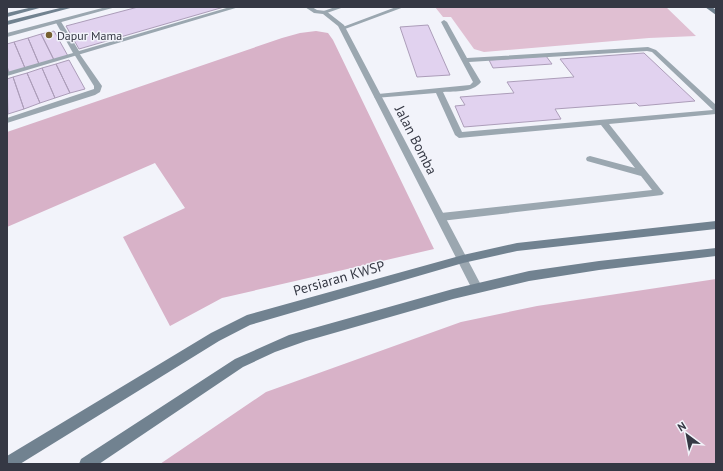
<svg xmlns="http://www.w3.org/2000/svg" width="723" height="471" viewBox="0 0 723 471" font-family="'PT Sans',sans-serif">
<rect width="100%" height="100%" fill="#f2f3fa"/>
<!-- green -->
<path fill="#e0bfd2" d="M435,7h231l30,29 -47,2 -165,14 -10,-3 -23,-32h-8z"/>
<!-- forest -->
<path fill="#d8b2c8" d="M316,31l12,2 5,7 101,209 -212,49 -52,28 -47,-89 62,-29 -30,-45 -148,64v-95l275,-94 18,-5z
M716,279v185h-556l106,-72 195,-70 76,-16z"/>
<!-- building -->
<path fill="#e1d2ef" stroke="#ac9db9" d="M138,7h86l-145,42 -13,-23z
M428,25l22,50 -33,2 -17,-50z
M54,31l14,25 -14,4 -13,-26z
M41,34l13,26 -15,4 -11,-26z
M28,38l11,26 -14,4 -11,-26z
M14,42l11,26 -16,5 -2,-7v-22z
M644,53l51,48 -56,5 -3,-3 -81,6 6,10 -97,8 -9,-21 10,-1 -5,-8 54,-4 -7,-11 67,-5 -14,-18z
M546,56l6,8 -59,4 -4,-8z
M69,60l16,29 -15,4 -14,-29z
M56,64l14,29 -15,5 -13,-30z
M42,68l13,30 -15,5 -13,-30z
M27,73l13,30 -16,6 -11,-32z
M13,77l11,32 -16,5 -1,-35z"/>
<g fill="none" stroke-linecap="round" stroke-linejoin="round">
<!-- lane -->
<path fill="#9ba7b0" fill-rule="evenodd" d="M230,7h9l-232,69v-4l66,-19 -18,-32 1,-1h4l19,31z
M335,7h9l-20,7 -3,-2z
M396,7h8l-59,22 -5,-1z
M444,20l3,2 20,36 181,-11 8,3 60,55v9l-107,10 53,67 2,2 -2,2 -221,26 -3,-1 -2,-3 2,-3 3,-1 211,-23 -11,-14 -54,-15 -1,-2 1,-2 3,-1 45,12 -34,-43 -142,13 -4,-3 -19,-42 -61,5 -1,-2 4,-2 92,-9 3,-3 -32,-60zM647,51l5,1 61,58 -251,22 -19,-40c13,-1 29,1 38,-10l-12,-20z"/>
<!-- street -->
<path fill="#9ba7b0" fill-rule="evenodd" d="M106,7h10l-109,30v-4z
M305,7h7l5,3 9,1 18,14 137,260 1,3 -1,3 -4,2 -4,-2 -135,-265 -15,-12 -9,-1z
M75,53h4l23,33 -2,6 -5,3 -88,28v-5l87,-29v-3l-20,-32z"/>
<!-- secondary -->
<path fill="#718290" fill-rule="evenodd" d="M33,7h10l-36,10v-4z
M64,7h10l-67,18v-4z
M705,7h7l4,3v5z
M716,221v8l-199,22 -54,12 -213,62 -31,16 -199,123h-13v-8l204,-123 36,-18 216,-60 54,-12z
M716,248v8l-117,14 -70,11 -76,18 -147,42 -31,11 -32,15 -144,97h-20l2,-5 154,-100 54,-24 164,-46 76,-18 70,-10z"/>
</g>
<!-- markers -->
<circle fill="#755f2f" stroke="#f2f3fa" stroke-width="1.5" cx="49" cy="35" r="4"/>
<g text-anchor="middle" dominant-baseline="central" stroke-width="3" stroke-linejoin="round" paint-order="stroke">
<!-- far-poi labels -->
<g font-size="12" fill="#353844" stroke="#f2f3fa" text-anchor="start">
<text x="57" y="35">Dapur Mama</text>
</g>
<!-- street labels -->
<g font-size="14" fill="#353844" stroke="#f2f3fa">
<text transform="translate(416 140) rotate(63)">Jalan Bomba</text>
<text transform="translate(339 278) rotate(-16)">Persiaran KWSP</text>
</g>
</g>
<!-- border -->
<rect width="723" height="471" fill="none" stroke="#353844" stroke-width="16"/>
<!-- north arrow -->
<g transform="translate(687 435) rotate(328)" stroke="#f2f3fa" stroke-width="3" paint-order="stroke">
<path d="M0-3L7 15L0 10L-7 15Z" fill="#353844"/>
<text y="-6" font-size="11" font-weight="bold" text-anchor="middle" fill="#353844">N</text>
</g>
</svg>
